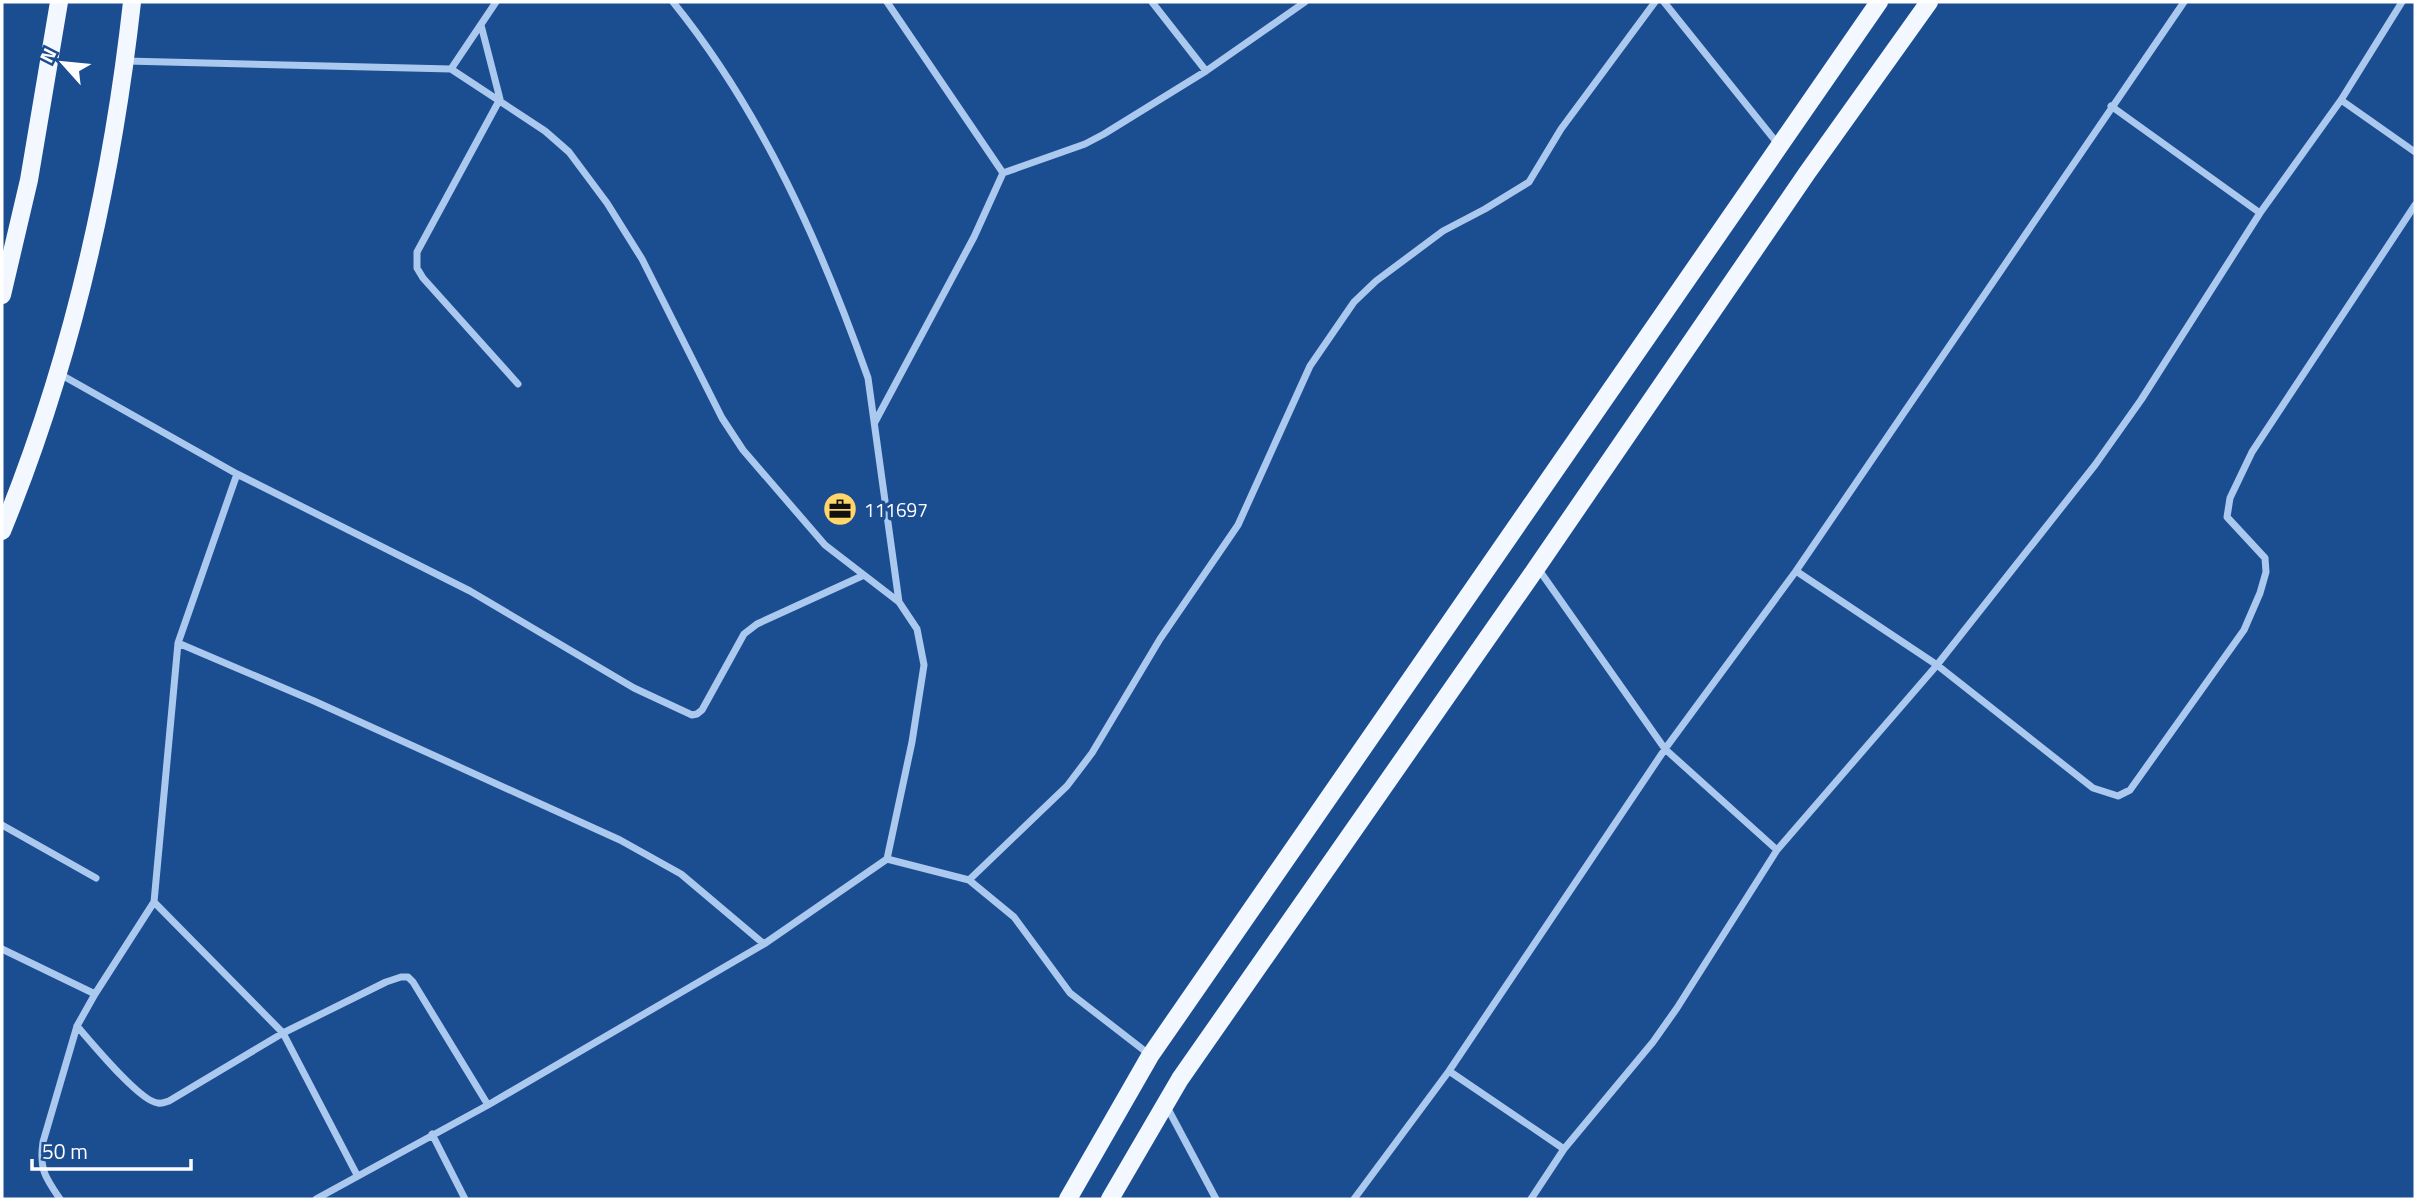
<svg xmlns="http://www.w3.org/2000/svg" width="2417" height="1201" viewBox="0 0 2417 1201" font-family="'Titillium Web',sans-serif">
<rect width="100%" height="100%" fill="#1b4d91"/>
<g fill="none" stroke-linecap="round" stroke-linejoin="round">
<!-- street -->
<path stroke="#abc8ee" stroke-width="7" d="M673,2c89,110 148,243 195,376l31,224
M887,2l116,171
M1152,2l54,69
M1664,2l114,142
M481,25l19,74 -83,153v16l6,10 95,106
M126,61l325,8 94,62 24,21 38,51 35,56 80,159 21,32 82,95 74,57 18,27 7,36 -12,77 -25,117 -123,85 -276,161 -172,94
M451,69l45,-67
M2341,100l74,52
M2111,106l149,107
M58,373l179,101 233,117 164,97 58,27 5,-1 5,-4 42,-76 13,-10 105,-48
M875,422l99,-185 29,-64 82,-29 19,-10 102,-63 99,-69
M1537,567l128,182 112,101
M1796,571l141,94 156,123 25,8 12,-6 114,-160 16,-37 6,-21 -1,-14 -38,-41 3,-19 22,-46 163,-247
M178,643l136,58 306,139 61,34 83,70
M2,825l94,53
M887,859l82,21 45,37 56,76 80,62
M969,880l98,-94 25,-33 68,-114 78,-114 72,-159 44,-64 22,-21 67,-50 42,-22 44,-27 32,-53 94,-127
M154,902l129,131 74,142
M2,949l93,45
M77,1026c14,16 63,76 81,77 4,1 8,-1 11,-2l114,-68 103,-51 15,-5h7l5,5 75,123
M1449,1071l115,78
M1167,1107l49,92
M432,1134l33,65
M60,1199c-15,-22 -21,-30 -17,-57l34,-116 18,-32 59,-92 24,-259 59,-169
M1354,1199l95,-128 216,-322 131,-178 388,-569
M1531,1199l33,-50 89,-107 24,-34 100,-158 160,-185 158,-200 46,-65 119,-187 81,-113 61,-98"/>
<!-- primary -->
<path stroke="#f3f7ff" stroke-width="18" d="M2,295l27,-115 30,-178
M2,531c69,-168 110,-349 130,-529
M1068,1199l82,-143 729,-1054
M1110,1199l70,-120 357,-512 270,-394 122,-171"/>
</g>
<!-- icons -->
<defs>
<g id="office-disc" transform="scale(1.75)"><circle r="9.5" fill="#ffd669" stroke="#1b4d91"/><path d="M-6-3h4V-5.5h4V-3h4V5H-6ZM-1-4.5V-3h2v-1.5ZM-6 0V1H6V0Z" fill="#111"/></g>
</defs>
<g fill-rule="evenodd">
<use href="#office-disc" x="840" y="509"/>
</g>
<g text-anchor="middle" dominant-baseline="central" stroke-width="7" stroke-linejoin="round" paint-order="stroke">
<!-- poi labels -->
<g font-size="19" fill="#fff" stroke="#1b4d91" text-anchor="start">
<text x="864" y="509">111697</text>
</g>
</g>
<!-- border -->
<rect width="2417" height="1201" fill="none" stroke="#ffffff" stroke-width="7"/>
<!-- north arrow -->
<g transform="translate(63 63) rotate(297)" stroke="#1b4d91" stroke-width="5" paint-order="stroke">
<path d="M0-5L12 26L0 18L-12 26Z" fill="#ffffff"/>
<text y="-10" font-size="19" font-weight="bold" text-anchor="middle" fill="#ffffff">N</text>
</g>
<!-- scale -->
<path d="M32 1159v10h159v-10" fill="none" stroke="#ffffff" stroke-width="3.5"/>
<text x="42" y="1159" font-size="21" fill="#ffffff" stroke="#1b4d91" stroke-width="5" paint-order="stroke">50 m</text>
</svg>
